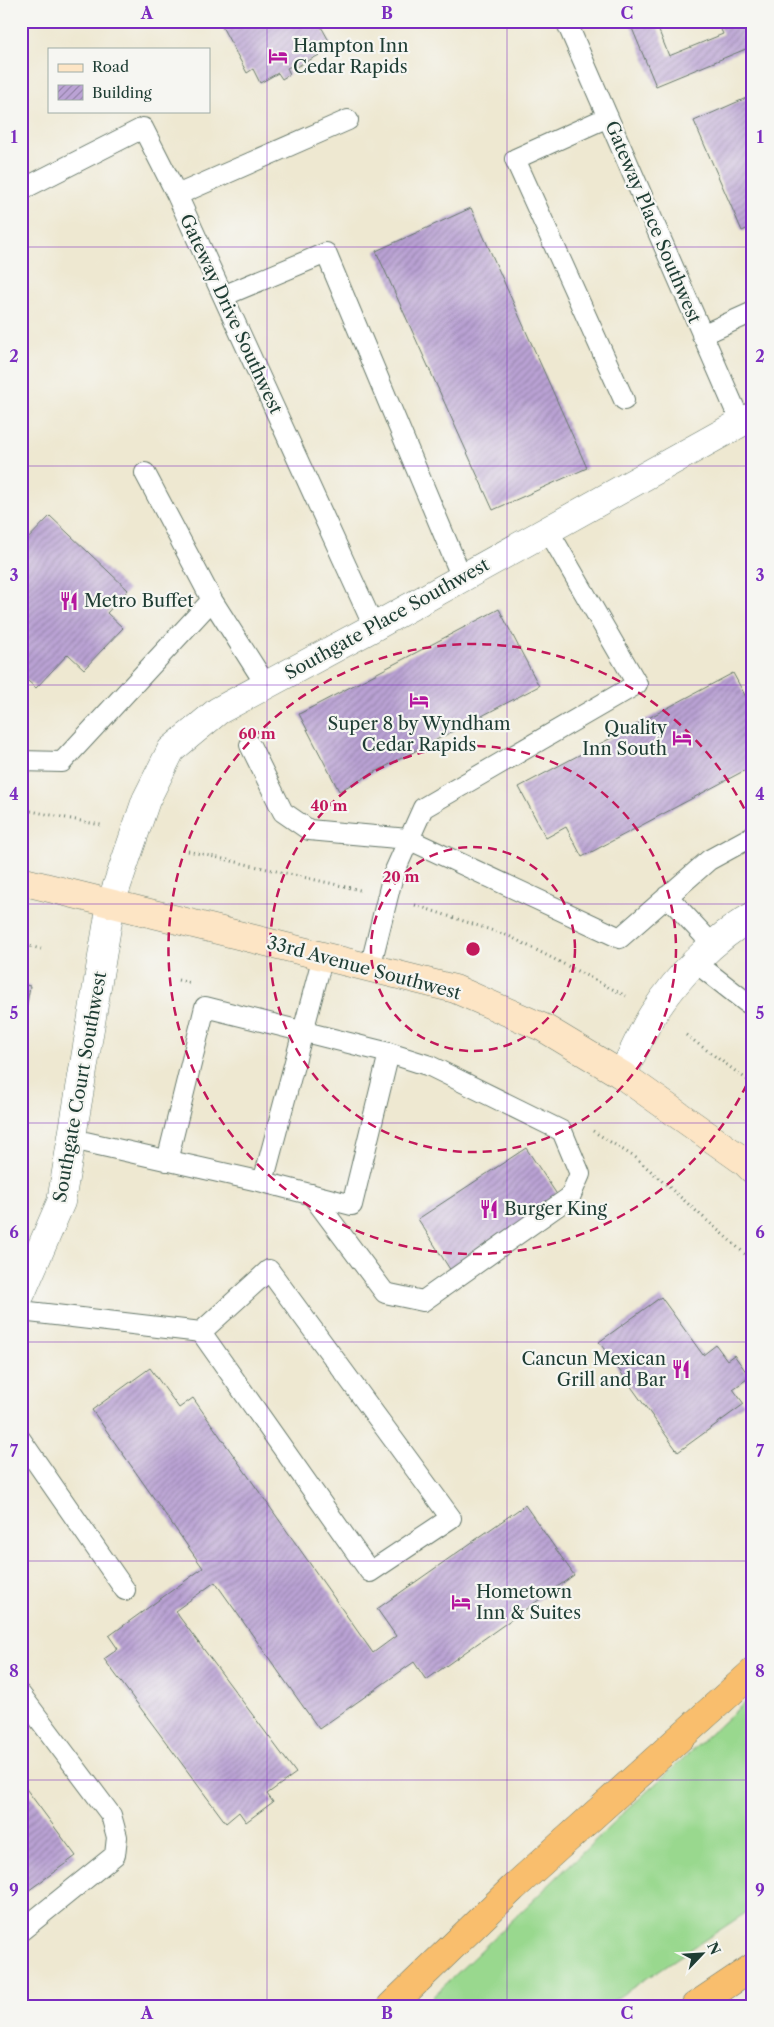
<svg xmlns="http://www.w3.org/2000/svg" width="774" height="2027" viewBox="0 0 774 2027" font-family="'Libre Caslon Text',serif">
<defs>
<pattern id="building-hatch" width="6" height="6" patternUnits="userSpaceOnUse" patternTransform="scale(1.25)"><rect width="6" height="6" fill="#baa2d4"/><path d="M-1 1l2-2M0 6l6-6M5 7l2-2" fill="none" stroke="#9785ad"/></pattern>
</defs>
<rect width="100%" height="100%" fill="#f6f6f2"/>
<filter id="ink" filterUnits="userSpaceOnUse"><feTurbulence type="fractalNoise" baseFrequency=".02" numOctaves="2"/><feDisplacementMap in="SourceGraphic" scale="10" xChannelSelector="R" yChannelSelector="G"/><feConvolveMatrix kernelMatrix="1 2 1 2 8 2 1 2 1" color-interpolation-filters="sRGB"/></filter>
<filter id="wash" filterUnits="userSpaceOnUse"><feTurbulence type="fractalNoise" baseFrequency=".0096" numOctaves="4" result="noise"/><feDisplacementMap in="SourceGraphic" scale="20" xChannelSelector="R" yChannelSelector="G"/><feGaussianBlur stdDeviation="1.12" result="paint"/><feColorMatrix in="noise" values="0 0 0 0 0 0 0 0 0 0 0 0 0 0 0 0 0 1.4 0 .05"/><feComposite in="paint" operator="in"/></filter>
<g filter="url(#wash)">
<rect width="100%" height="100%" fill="#eee8d1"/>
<!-- grass -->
<path fill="#99d88e" stroke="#5c8a61" d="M753,1695v213l-148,98h-182l207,-199z"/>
<g id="blocks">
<!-- building -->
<path fill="url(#building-hatch)" d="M219,21h99l15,27 -37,19 -1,-3 -8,4 3,6 -8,5 -4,-6 -18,10 -7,-14 -6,4z
M629,21h26l14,35 54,-22 -6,-13h26l10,25 -97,40z
M753,95v131l-11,5 -48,-110z
M471,208l116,260 -94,42 -117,-259z
M50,516l78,74 -21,23 16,15 -39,41 -16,-15 -32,34 -15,-13v-129z
M499,609l40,77 -200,105 -40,-77z
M733,673l20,37v56l-171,91 -16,-30 -20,11 -27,-51z
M21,984l9,2 -8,48h-1z
M526,1148l34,51 -109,72 -33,-52z
M661,1297l42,58 13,-10 11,15 7,-5 16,22 -17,12 11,15 -66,48 -79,-110z
M150,1368l29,40 14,-10 180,255 23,-17 -19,-27 148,-104 49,70 -148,105 -12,-18 -95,67 -104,-147 -40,29 121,162 -29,21 6,8 -27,20 -7,-10 -13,11 -122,-164 14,-10 -9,-13 94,-68 -111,-158z
M21,1782l55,74 -55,40z"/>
</g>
</g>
<g filter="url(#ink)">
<use href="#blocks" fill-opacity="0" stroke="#67796b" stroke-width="1"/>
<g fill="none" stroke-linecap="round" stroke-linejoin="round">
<!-- lane casing -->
<g stroke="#67796b" stroke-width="22">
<path id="lane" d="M566,21l175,402
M608,117l-93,42 109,241
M21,190l122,-62 34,67 197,432
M177,195l171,-75
M223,296l103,-43 136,325
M702,335l51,-23
M145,473l67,127
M250,745l33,67 26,18 99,9 212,99 89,-78 44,-24
M21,761l41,1 150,-162 54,85
M667,896l46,49
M695,962l51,40 7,-4
M370,968l23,-93 30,-67 214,-124 -89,-154
M72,1139l191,43 60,-226
M167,1161l38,-154 184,46 -37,152 -89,-23
M311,1194l74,99 38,8 147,-104 10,-23 -18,-43 -132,-65 -41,-13
M21,1311l180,21 169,240 81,-54 -182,-248 -68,62
M21,1440l104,150
M21,1695l90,120 6,22 -2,18 -94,76"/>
</g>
<!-- street casing -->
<g stroke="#67796b" stroke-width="29">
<path id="street" d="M622,1075c10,-20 19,-42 31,-61 25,-38 61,-76 100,-98
M21,1294l40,-92 50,-299 35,-103 25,-50 47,-39 156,-84 379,-211"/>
</g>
<!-- secondary casing -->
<g stroke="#67796b" stroke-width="29">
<path id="secondary" d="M21,881l434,108 89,39 78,47 123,87 8,8"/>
</g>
<!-- highway casing -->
<g stroke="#67796b" stroke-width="29">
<path id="highway" d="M391,2006l122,-118 240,-216
M695,2006l58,-39"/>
</g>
<!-- path -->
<path stroke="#67796b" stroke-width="3" stroke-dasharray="1 4" stroke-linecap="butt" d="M21,809l80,16
M188,851l172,39
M415,905l94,31 117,60
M21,944l20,5
M178,980l13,3
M686,1035l67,49
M593,1131l43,27 117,103"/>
<!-- lane -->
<use href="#lane" stroke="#fff" stroke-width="20"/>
<!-- street -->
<use href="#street" stroke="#fff" stroke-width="28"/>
<!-- secondary -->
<use href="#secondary" stroke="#fde5c5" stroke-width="28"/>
<!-- highway -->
<use href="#highway" stroke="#f9be6d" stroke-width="28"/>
</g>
</g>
<!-- grid -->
<path fill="none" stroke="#7b2cbf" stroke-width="1" stroke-opacity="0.55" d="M267,21v1985M507,21v1985M21,247h732M21,466h732M21,685h732M21,904h732M21,1123h732M21,1342h732M21,1561h732M21,1780h732"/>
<!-- distance rings -->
<g fill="none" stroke="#c2185b" stroke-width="2.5" stroke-dasharray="9 6">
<circle cx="473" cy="949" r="102"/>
<circle cx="473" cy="949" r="203"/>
<path d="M753 1071A305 305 0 1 1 753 827"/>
</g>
<!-- icons -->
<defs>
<g id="hotel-bare" transform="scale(1.5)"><path d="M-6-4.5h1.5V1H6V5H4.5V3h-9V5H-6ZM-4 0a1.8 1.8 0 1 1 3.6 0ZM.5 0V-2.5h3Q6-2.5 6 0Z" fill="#b5179e" stroke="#f6f6f2" stroke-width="2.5" paint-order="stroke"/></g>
<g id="restaurant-bare" transform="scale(1.5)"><path d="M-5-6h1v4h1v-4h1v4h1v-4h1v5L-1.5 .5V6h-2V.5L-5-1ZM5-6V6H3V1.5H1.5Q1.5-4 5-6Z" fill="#b5179e" stroke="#f6f6f2" stroke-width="2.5" paint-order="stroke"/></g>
</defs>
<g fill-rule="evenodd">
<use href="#hotel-bare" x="278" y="56"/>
<use href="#restaurant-bare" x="69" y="601"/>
<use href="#hotel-bare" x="419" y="700"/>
<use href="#hotel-bare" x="682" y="738"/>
<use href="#restaurant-bare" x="489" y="1209"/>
<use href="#restaurant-bare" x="681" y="1369"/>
<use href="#hotel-bare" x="461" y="1602"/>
</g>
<g text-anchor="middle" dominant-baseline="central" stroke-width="4.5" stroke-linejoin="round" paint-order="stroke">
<!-- poi labels -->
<g font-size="18" fill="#1f3d34" stroke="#f6f6f2" text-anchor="start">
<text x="293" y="46">Hampton Inn<tspan x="293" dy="21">Cedar Rapids</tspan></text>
<text x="84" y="601">Metro Buffet</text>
<text x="419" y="724" text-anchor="middle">Super 8 by Wyndham<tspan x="419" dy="21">Cedar Rapids</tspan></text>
<text x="667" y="728" text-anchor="end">Quality<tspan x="667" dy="21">Inn South</tspan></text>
<text x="504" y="1209">Burger King</text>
<text x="666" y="1359" text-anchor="end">Cancun Mexican<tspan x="666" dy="21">Grill and Bar</tspan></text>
<text x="476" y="1592">Hometown<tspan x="476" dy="21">Inn &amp; Suites</tspan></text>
</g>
<!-- street labels -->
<g font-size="18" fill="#1f3d34" stroke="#f6f6f2">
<text transform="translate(653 222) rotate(67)">Gateway Place Southwest</text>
<text transform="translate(231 314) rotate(65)">Gateway Drive Southwest</text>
<text transform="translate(387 619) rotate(-29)">Southgate Place Southwest</text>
<text transform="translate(364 968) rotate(15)">33rd Avenue Southwest</text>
<text transform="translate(80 1087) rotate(-80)">Southgate Court Southwest</text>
</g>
</g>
<circle cx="473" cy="949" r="8" fill="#c2185b" stroke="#f6f6f2" stroke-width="2.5"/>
<g font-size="15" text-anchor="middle" font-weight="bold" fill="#c2185b" stroke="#f6f6f2" stroke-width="4.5" stroke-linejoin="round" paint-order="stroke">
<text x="257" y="739">60 m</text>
<text x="329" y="811">40 m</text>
<text x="401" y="882">20 m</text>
</g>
<!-- margin -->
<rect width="774" height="2027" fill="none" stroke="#f6f6f2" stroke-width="55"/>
<!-- legend -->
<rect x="48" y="48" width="162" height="65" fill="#f6f6f2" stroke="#a0aca6"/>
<rect x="58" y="64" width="25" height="8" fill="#fde5c5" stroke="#a0aca6"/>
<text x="92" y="72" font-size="15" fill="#1f3d34">Road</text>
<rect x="58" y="85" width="25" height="15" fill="url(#building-hatch)" stroke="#a0aca6"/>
<text x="92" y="98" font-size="15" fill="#1f3d34">Building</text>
<!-- north arrow -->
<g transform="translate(702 1954) rotate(65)" stroke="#f6f6f2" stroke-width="4" paint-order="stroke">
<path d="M0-4L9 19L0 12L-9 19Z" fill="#1f3d34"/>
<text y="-8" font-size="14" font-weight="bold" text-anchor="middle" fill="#1f3d34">N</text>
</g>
<rect x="28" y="28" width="718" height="1972" fill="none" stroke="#7b2cbf" stroke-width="2"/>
<g font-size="16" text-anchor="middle" font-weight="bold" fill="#7b2cbf">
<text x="147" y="19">A</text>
<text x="387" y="19">B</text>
<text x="627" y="19">C</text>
<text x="14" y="143">1</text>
<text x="760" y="143">1</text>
<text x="14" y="362">2</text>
<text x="760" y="362">2</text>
<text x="14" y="581">3</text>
<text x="760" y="581">3</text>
<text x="14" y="800">4</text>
<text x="760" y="800">4</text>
<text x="14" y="1019">5</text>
<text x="760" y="1019">5</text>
<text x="14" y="1238">6</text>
<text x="760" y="1238">6</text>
<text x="14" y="1457">7</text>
<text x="760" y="1457">7</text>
<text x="14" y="1677">8</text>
<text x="760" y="1677">8</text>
<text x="14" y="1896">9</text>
<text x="760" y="1896">9</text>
<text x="147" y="2019">A</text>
<text x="387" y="2019">B</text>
<text x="627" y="2019">C</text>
</g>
</svg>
